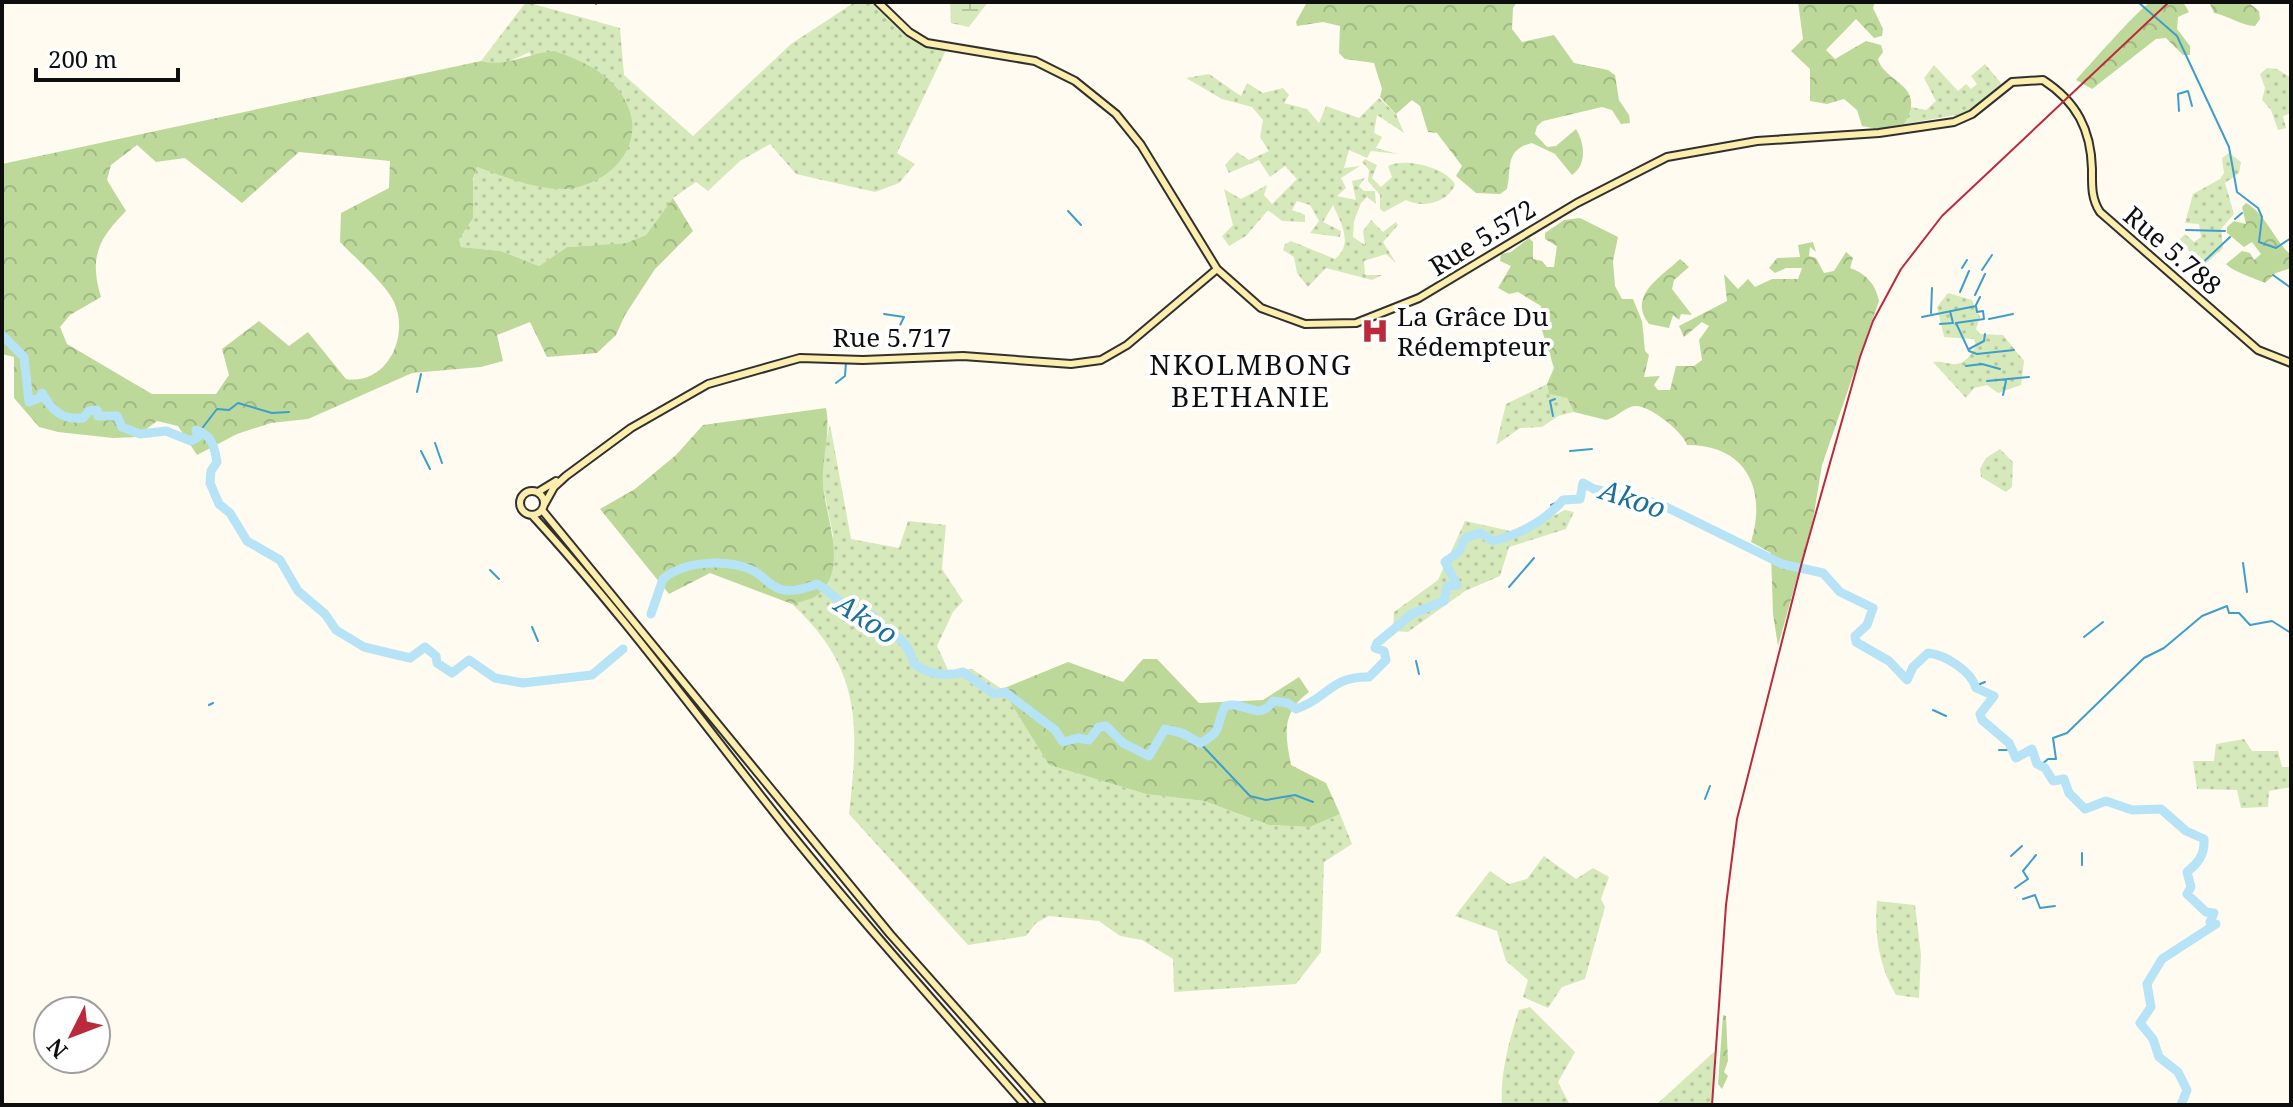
<svg xmlns="http://www.w3.org/2000/svg" width="2293" height="1107" viewBox="0 0 2293 1107" font-family="'Noto Serif',serif">
<defs>
<pattern id="grass-dots" width="8" height="8" patternUnits="userSpaceOnUse" patternTransform="scale(2)"><rect width="8" height="8" fill="#d6e9ba"/><path d="M2 2h.1M6 6h.1" fill="none" stroke="#b6c79f" stroke-width="1.8" stroke-linecap="round"/></pattern>
<pattern id="forest-crowns" width="20" height="18" patternUnits="userSpaceOnUse" patternTransform="scale(2)"><rect width="20" height="18" fill="#bcd99a"/><path d="M2 6a3 3 0 1 1 6 0M12 15a3 3 0 1 1 6 0" fill="none" stroke="#a0b984"/></pattern>
<pattern id="wetland-marsh" width="20" height="14" patternUnits="userSpaceOnUse" patternTransform="scale(2)"><rect width="20" height="14" fill="#d6e9ba"/><path d="M1 5h8M5 5V1M11 12h8M15 12V8" fill="none" stroke="#b6c79f"/></pattern>
</defs>
<rect width="100%" height="100%" fill="#fffbf0"/>
<!-- grass -->
<path fill="url(#grass-dots)" d="M526,2l94,26 4,47 69,61 98,-92 64,-42h25l37,33 31,11 -51,107 18,11 -16,19 -24,9 -79,-18 -26,-30 -30,17 -32,30 -12,-9 -23,16 -27,37 -20,8 -59,4 -28,19 -38,-15 -40,-4 -2,-8c21,-33 7,-41 18,-72l63,20 27,2 -37,-137 -32,14 -17,-5z
M1985,64l16,19 -1,5 -32,25 -64,11 6,-17 16,3 10,-9 -12,-23 10,-13 24,26 8,-7 5,5 6,-5 -6,-8z
M2267,68l10,1 14,9v35l-8,3 3,12 -8,2 -7,-20 -9,-10 3,-12 -5,-14z
M1209,74l32,22 6,-13 16,10 20,-5 6,7 -5,8 23,6 12,14 7,-17 33,12 20,-20 17,16 8,19 -27,-18 -3,18 8,4 -6,11 22,6 -27,-3 -4,7 -18,-8 -5,18 16,-2 -19,12 5,10 -9,8 19,4 -4,-19 13,-3 -6,8 5,5h11l1,13 -9,-7 -6,6 -7,18 -1,16 12,8 -2,-14 8,-11 12,12 13,-10 2,3 -15,17 13,21 -10,-9 -22,7 1,14h17l-10,5 -46,-12 -18,19 -11,-14 -3,-16 -11,-7 2,-6 6,-3 44,18c19,-15 6,-36 -2,-54l-10,17 18,9 -1,6 -30,-4 9,-12 -9,-16 -13,-4 -5,9 13,5v7l-23,-1 -14,-11 -22,26 -17,10 -7,-10 11,-11 -9,-36 17,10 26,-14 -3,10 8,9 25,-25 -12,-13 -15,11 -11,-17 -30,13 -4,-8 12,-13 12,8 20,-9 -9,-14 3,-17 -11,-13 -30,-8 -36,-21z
M2229,153l12,9 -2,11 -14,10 9,31 -13,15 2,19 -20,18 -24,-26 6,-6 9,8 7,-5 -2,-13 -14,-1 8,-29 27,-15 4,-6 -2,-15z
M1365,159l12,6 -5,13 9,9 11,-10 -4,-11c17,-9 60,2 67,19 -9,19 -33,23 -49,15l-22,12 -4,-3v-14l-12,-14 1,-11 -7,-8z
M1948,293l24,7 8,17 -4,12 4,5 23,1 21,26 -3,24 -23,8 -11,-8 -13,3 -8,10 -33,-36c18,-2 27,13 43,-16l-2,-7 -30,-2 -7,-30z
M1547,384l2,10 18,4 7,14 -16,4 -16,11 -22,1 -24,17 10,-41z
M830,424l21,115 48,9 9,-27 38,4 -4,44 21,32 -10,11 -16,34 11,24 24,-1 30,20 47,76 97,29 58,7 65,24 41,2 30,-13 12,30 -28,18 -3,90 -25,32 -122,8 -1,-33 -31,-19 -22,-4 -21,-15 -50,-5 -13,7 -10,13 -58,9 -119,-131c10,-89 13,-145 -57,-210l25,-9 16,-60 -10,-49v-31z
M2000,449l13,13 -1,25 -6,5 -25,-15 -1,-8 6,-11z
M1565,510l9,2 -8,17 -57,18 -9,29 -35,15 -57,41 -15,-1 1,-19 44,-32 27,-59 55,12z
M2244,739l8,12h26l4,16h9v20l-22,4 -1,16 -27,1 -4,-18 -40,-1 -4,-28h21l2,-17z
M1544,856l32,23 17,-11 16,9 -8,22 4,8 -20,72 -23,8 -14,21 -25,-11 5,-17 -22,-19 -9,-30 -42,-15 35,-45 19,13 18,-5z
M1877,901l38,4 6,50 -2,43 -23,-3c-17,-29 -22,-61 -19,-94z
M1530,1007l45,45 -17,30 12,23h-68c-2,-32 7,-64 17,-95z
M1716,1050l-4,55h-56z"/>
<!-- forest -->
<path fill="url(#forest-crowns)" fill-rule="evenodd" d="M1307,2h210l-4,6 -1,21 10,13 32,-7 20,28 34,7 7,5 4,25 10,15 1,8 -9,1 -9,-14 -10,-3 -59,14 -6,5 -2,8 12,13 9,-1 20,-17c9,15 11,36 -4,46l-17,-21 -23,-11c-28,7 -20,25 -25,46l-7,5 -24,-1 -20,-17 6,-10 -25,-33 -9,-1 -8,-26 -8,-6 -16,14 -16,-17 2,-8 -8,-26 -29,-4 -6,-6 1,-27 -17,-4 -26,4 -1,-4z
M1798,2h77l-2,6 10,21 -1,7 -8,2 -18,-19 -30,31 9,9 31,-18 15,4 2,7 -5,7c7,25 50,25 26,65l-26,5 -16,-3 -5,-16 -13,-11 -17,5 -17,-3v-32l-19,-18 12,-12z
M2183,2l6,10 -11,5 -1,12 13,17v9h-7l-17,-17 -10,1 -64,50 -16,-9c11,-12 66,-75 75,-78 8,-2 23,0 32,0z
M2209,2h39l11,9 1,8 -5,7c-13,0 -28,-11 -41,-13z
M554,51c30,10 63,25 75,58 15,41 -23,77 -63,80 -31,1 -60,-12 -89,-22l-4,12v39l-14,21 2,8 40,4 38,15 28,-19 59,-4 20,-8 27,-37 20,33 -38,38 -30,46 -9,20 -19,18 -50,4 -17,-35 -33,13 6,26 -22,6 -69,6 -104,46 -37,4 -34,11 -40,21 -19,-29 -21,-5 -21,16 -23,1 -55,-6 -19,-5 -25,-29v-41l-12,-3v-190l479,-103c25,7 47,-8 73,-10zM137,145l19,17 29,-4 57,45 57,-51 91,9 -1,27 -48,25 -1,29c14,15 46,42 54,60 16,34 -7,83 -48,77l-38,-47 -19,14 -30,-25 -37,28 7,26 -13,19h-64l-85,-50 -7,-17 10,-12 31,-18c-12,-39 -3,-58 25,-86l-19,-31 4,-15z
M2246,203c19,10 28,37 45,52v13l-15,5 -11,10c-11,-5 -33,-12 -39,-19l16,-13 8,2 4,7 7,-6 -9,-12 -8,5 -17,-14v-6l7,-6 12,3 -4,-17z
M1580,218l38,19 -5,24 2,25 7,13h11l9,22 3,30 4,4 -5,22 16,-1 -6,9 4,5h12l6,-24h18l8,-6 -3,-20 10,-14 -7,-4 -18,15 -5,-11 48,-25 -3,-27 14,15 10,-10 7,8 17,-8h26l4,-11h-16l-11,5 -6,-5 8,-10 23,-1 -2,-12 15,-3 3,10 -6,-5 -1,9 7,2 8,15 10,-2 12,-19 7,6 -3,10c16,5 26,17 29,33l-57,164 -9,55 -35,126 -5,-32 -2,-61 -20,-11c16,-52 -4,-97 -64,-97 -4,-13 -36,-39 -51,-39 -11,0 -19,12 -30,14l-32,-8 -7,-14 -18,-4 -2,-10 7,-16 -14,-44 1,-18 -23,-14 -9,2 -11,-6 13,-22 -11,-5 1,-7 10,-2 18,-14 4,4v17l9,2 5,6h7l3,-21 -12,-7v-6l19,-13z
M1680,259l9,8 -15,13 -2,9 20,26 -11,-1 -2,6 -6,-5 -4,13 -20,-4c-22,-28 12,-47 31,-65z
M826,408c5,24 -4,49 -3,74 1,33 28,89 -7,114 -6,4 -17,6 -24,8l-82,-31 -41,21 -69,-85 35,-20 41,-34 27,-30z
M1143,659h14l42,44 64,-3 36,-23 10,15c-28,21 -24,42 -18,73l35,18 14,31 -30,13 -41,-2 -65,-24 -58,-7 -97,-29 -47,-76 66,-27 55,20z
M1723,1015l3,1 2,45 -4,11 4,4 -6,13 -4,-5z"/>
<!-- wetland -->
<path fill="url(#wetland-marsh)" d="M950,2h38l-19,25 -18,-4z"/>
<g fill="none" stroke-linecap="round" stroke-linejoin="round">
<!-- stream -->
<path stroke="#3e9ecb" stroke-width="2" d="M595,2l1,2
M2138,2l39,34 52,111 8,45 21,16 4,9 -3,25 17,6 15,-10
M2179,111l-1,-17 10,-3 4,15
M1068,211l13,14
M2235,219l7,-6
M2186,230l39,1
M1962,268l5,-8
M2197,268l33,-31
M1982,270l10,-15
M2273,275l18,13
M1960,292l9,-21
M1975,295l10,-21
M1976,305l4,-8
M1931,313l1,-25
M884,314l20,3 -11,23
M1922,317l54,-11 1,6 6,-1 1,8 -28,4 13,28 8,3 37,-4
M1989,319l24,-5
M1940,324l13,-1 -3,-12
M1969,349l15,-8 1,-7
M1966,366l16,-2 18,5
M1987,381l42,-4
M836,383l9,-7 1,-14
M417,392l4,-18
M2003,395l3,-14
M1553,416l-3,-15 5,-2
M200,431l17,-22 12,1 9,-7 34,10 17,-1
M435,443l7,20
M421,451l9,18
M1570,451l22,-2
M1551,505l12,-5
M2243,563l4,29
M490,570l9,9
M1509,587l25,-29
M532,627l6,14
M2084,637l19,-15
M1416,661l3,13
M1975,686l10,-4
M209,705l4,-2
M1933,710l13,6
M1200,743l50,53 16,4 29,-5 18,7
M1999,750h12
M2041,765l7,-6h8l-3,-21 14,-5 77,-75 20,-10 38,-32 25,-10 2,7h10l11,12 22,-4 19,12
M1705,799l5,-13
M2011,856l11,-10
M2082,865v-12
M2015,888l13,-9 -5,-8 13,-16
M2023,899l12,-4 5,13 15,-2"/>
<!-- river -->
<path stroke="#b6e3f5" stroke-width="9" d="M2,335l22,22 5,45 10,-4 3,-5c10,18 20,27 41,25l6,-7 8,-1 1,6h19l5,11 18,7 26,-3 25,10 7,-4 -2,-7c17,6 18,16 21,32l-6,9 -1,12 9,21 11,9 17,28 33,19 18,31 27,23 11,16 28,17 46,11 15,-11 11,9 1,7 15,10 17,-13 26,18 28,5 69,-8 31,-26
M651,614l12,-35c22,-19 65,-20 91,-8 9,5 16,15 26,18 13,4 25,-1 37,-5 19,10 32,33 55,31 20,28 31,13 42,49 16,11 32,13 49,8l31,22 11,-2 50,38 8,12 15,-4 11,2 10,-13 7,-1 17,17 26,13 16,-27 17,4 18,10c25,-13 15,-18 25,-37 20,-6 33,17 48,-5l15,2 8,6c33,-11 34,-33 73,-32l17,-17 -2,-9 -9,-3 2,-5 35,-29 32,-13 3,-15 10,-1 -12,-23c3,-3 8,-5 11,-8 13,-11 -2,-15 25,-21l12,8c27,-7 52,-20 70,-41l17,-1 3,-16 11,6 66,15 122,60 41,9 17,19 33,16 -6,17 -12,11 1,6 33,19 18,19 6,-13 15,-14c18,2 43,18 48,35l18,8 -14,18 2,6 27,23 7,15 16,-9 5,15 8,4 8,13 11,-2 5,14 16,16 21,-8 26,9 29,-1 25,22 18,8c1,16 -6,24 -17,33l4,15 -4,7 19,18 8,1 -4,9 6,2 -54,35 -15,25 4,23 -11,16 13,16 6,18 19,15 9,18 -6,15"/>
<!-- secondary casing -->
<g stroke="#303030" stroke-width="10">
<path id="secondary" d="M878,2l31,30 18,11 108,18 40,20 41,33 25,31 76,124 44,39 44,16 51,-1 63,-25 158,-95 90,-46 90,-16 122,-8 75,-11 18,-8 40,-32 31,-2c34,22 48,50 49,89 0,16 -1,29 8,43l158,138 33,13
M520 503a12 12 0 1 1 24 0a12 12 0 1 1-24 0Z
M538,492l18,-11
M544,505l10,-18 12,-11 65,-48 77,-44 92,-26 63,2 100,-4 108,8 30,-4 26,-15 90,-76
M542,510l348,424 152,171
M532,515c92,100 171,209 256,315 76,94 157,184 237,275"/>
</g>
<!-- secondary -->
<use href="#secondary" stroke="#fdeead" stroke-width="6"/>
<!-- rail -->
<path stroke="#bc293c" stroke-width="2" d="M1712,1105l14,-200 11,-86 65,-257 58,-205 13,-36 28,-52 41,-53 227,-214"/>
</g>
<!-- icons -->
<defs>
<g id="hospital-bare" transform="scale(2.16)"><path d="M-5-5h3v3.5h4V-5h3V5h-3V1.5h-4V5h-3Z" fill="#bc293c" stroke="#fff" stroke-width="2.5" paint-order="stroke"/></g>
</defs>
<g fill-rule="evenodd">
<use href="#hospital-bare" x="1375" y="331"/>
</g>
<g text-anchor="middle" dominant-baseline="central" stroke-width="8" stroke-linejoin="round" paint-order="stroke">
<!-- street labels -->
<g font-size="26" fill="#0e0e0e" stroke="#fff">
<text transform="translate(1482 237) rotate(-32)">Rue 5.572</text>
<text transform="translate(2173 250) rotate(41)">Rue 5.788</text>
<text x="892" y="337">Rue 5.717</text>
</g>
<!-- poi labels -->
<g font-size="26" fill="#0e0e0e" stroke="#fff" text-anchor="start">
<text x="1397" y="316">La Grâce Du<tspan x="1397" dy="30">Rédempteur</tspan></text>
</g>
<!-- neighbourhood labels -->
<g font-size="28" letter-spacing="2" fill="#0e0e0e" stroke="#fff">
<text x="1251" y="364">NKOLMBONG<tspan x="1251" dy="32">BETHANIE</tspan></text>
</g>
<!-- water labels -->
<g font-size="28" font-style="italic" fill="#1a6f9e" stroke="#fff">
<text transform="translate(1633 498) rotate(18)">Akoo</text>
<text transform="translate(867 618) rotate(33)">Akoo</text>
</g>
</g>
<!-- border -->
<rect width="2293" height="1107" fill="none" stroke="#0e0e0e" stroke-width="8"/>
<!-- north arrow -->
<g transform="translate(72 1035) rotate(228)"><circle r="38" fill="#ffffff" stroke="#9f9f9f" stroke-width="2"/>
<path d="M0-6L14 30L0 20L-14 30Z" fill="#bc293c"/>
<text y="-12" font-size="22" font-weight="bold" text-anchor="middle" fill="#0e0e0e">N</text>
</g>
<!-- scale -->
<path d="M36 68v12h142v-12" fill="none" stroke="#0e0e0e" stroke-width="4"/>
<text x="48" y="68" font-size="24" fill="#0e0e0e" stroke="#ffffff" stroke-width="6" paint-order="stroke">200 m</text>
</svg>
